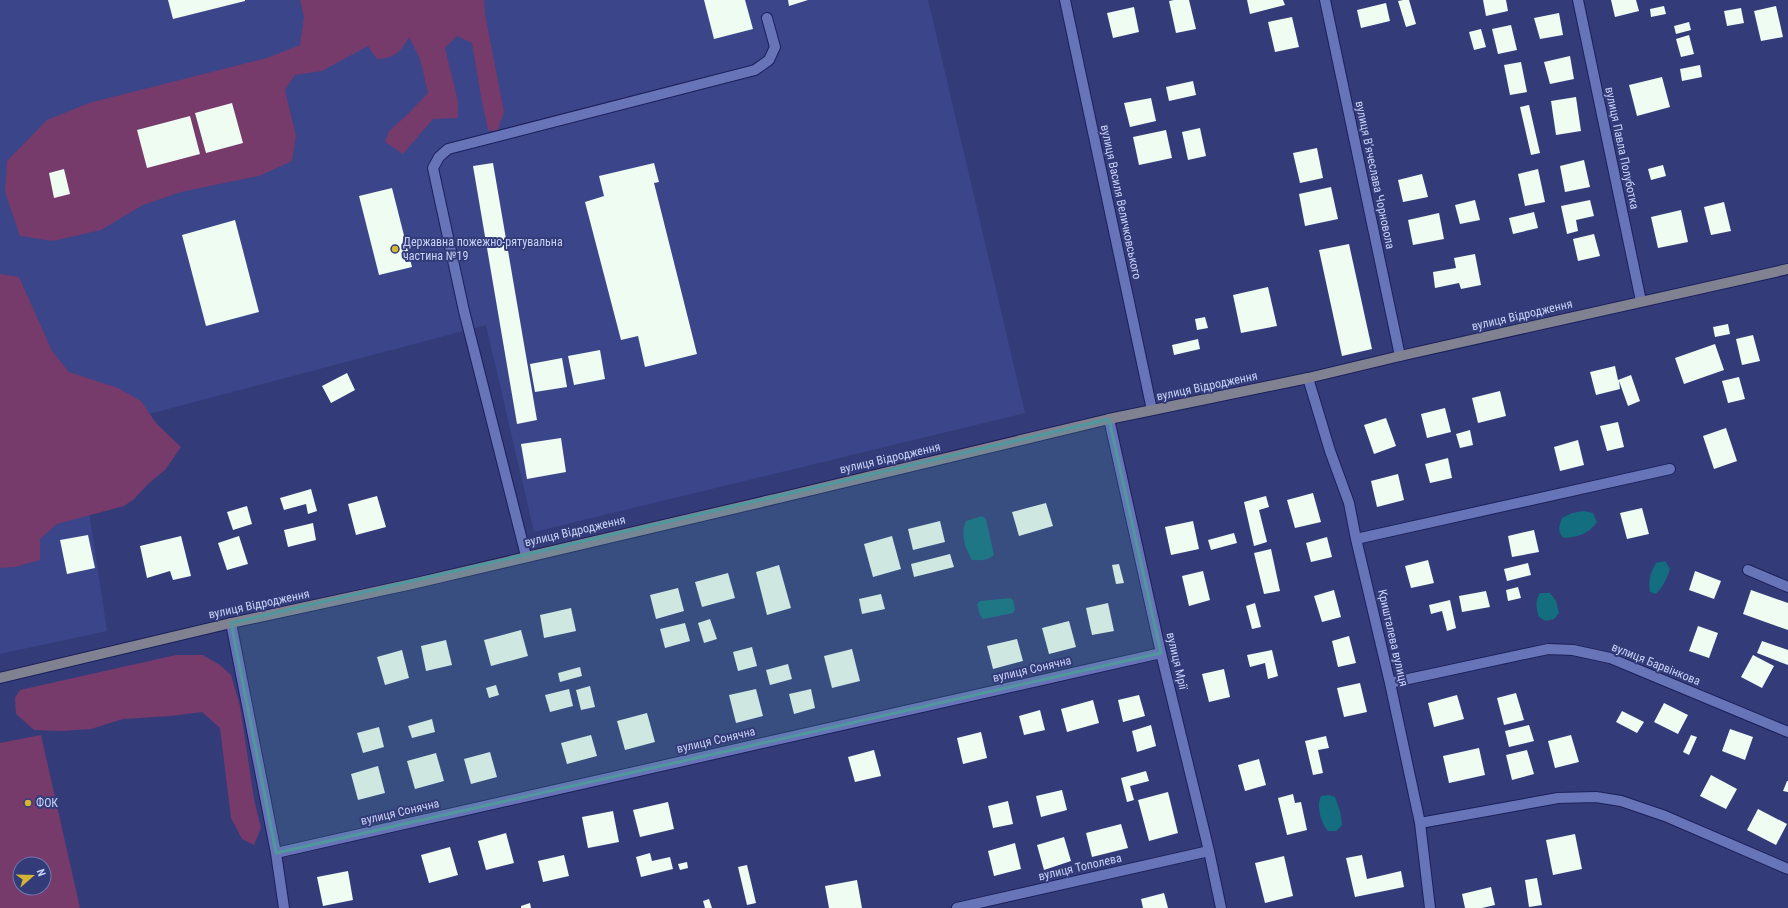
<svg xmlns="http://www.w3.org/2000/svg" width="1788" height="908" viewBox="0 0 1788 908" font-family="'Roboto Condensed',sans-serif">
<rect width="100%" height="100%" fill="#333c79"/>
<!-- built -->
<path fill="#3b458a" d="M0,0h928l97,413 -491,119 -48,-207 -409,108 30,198 -107,23z"/>
<!-- green -->
<path fill="#763a6b" fill-rule="evenodd" d="M300,0h184l1,14 19,98 -7,20 -9,-2 -6,-28 -10,-59 -15,-7 -12,12 13,53v17l-25,1 -30,35 -18,-12 4,-11 19,-17 20,-21 -8,-34 -11,-22c-9,15 -13,21 -32,22l-9,-13 -46,25 -27,4 -10,15 11,46 -4,25 -33,15 -78,16 -38,13 -42,25 -48,11 -33,-5 -15,-44 2,-31 40,-41 42,-17 178,-45 33,-13 4,-28z
M0,274l19,3 33,74 17,21 49,16 23,13 15,22 25,24 -16,23 -17,14 -14,15 -10,7 -67,18 -17,15v21l-25,7 -15,1z
M176,655h27l17,10 11,10 9,31 14,93 7,29 -7,17 -12,-6 -11,-21 -11,-90 -18,-16 -31,4 -48,3 -32,10 -29,2 -28,-1 -18,-16 -1,-16 5,-8z
M41,735l39,173h-80v-165zM20,864h24v24h-24z"/>
<!-- water -->
<path fill="#136e7f" d="M1584,511l9,2 4,9c-8,12 -20,15 -33,16 -7,-6 -5,-12 -2,-20l10,-5z
M982,516l4,3 8,36c-6,5 -14,6 -22,5 -7,-12 -12,-26 -6,-39z
M1665,561l5,8c-3,9 -7,18 -14,25l-6,-2c-2,-11 0,-19 6,-29z
M1540,593h10l6,8 3,12 -5,6 -8,2 -7,-4c-3,-9 -4,-16 1,-24z
M1010,598l3,2 2,10 -2,3 -30,6 -3,-4 -3,-11 3,-3z
M1329,795l6,2 5,14 2,14 -6,6h-8c-7,-8 -12,-25 -7,-35z"/>
<!-- building -->
<path fill="#eefcf2" d="M168,0h77v1l-72,18z
M704,0h41l8,29 -39,10z
M788,0h20l-19,6z
M1174,0h15l7,29 -20,4 -7,-32z
M1247,0h36l2,5 -35,9z
M1403,0h6l7,24 -10,3 -8,-26z
M1483,0h23l2,11 -22,5z
M1611,0h25l3,11 -24,6z
M1386,3l4,18 -29,7 -4,-18z
M1664,6l2,8 -15,3 -1,-8z
M1776,6l7,31 -22,4 -7,-30z
M1134,7l5,25 -26,6 -6,-25z
M1741,8l3,15 -17,3 -3,-15z
M1559,13l4,22 -23,4 -6,-21z
M1292,17l7,30 -24,5 -7,-30z
M1689,22l2,8 -15,4 -2,-8z
M1511,25l6,25 -19,4 -6,-25z
M1481,29l5,18 -12,3 -5,-18z
M1689,35l5,19 -13,3 -5,-18z
M1570,56l4,23 -24,5 -6,-22z
M1521,62l6,30 -17,3 -6,-30z
M1700,65l2,12 -20,4 -2,-12z
M1662,77l8,30 -33,9 -8,-31z
M1193,81l3,14 -27,6 -3,-14z
M1576,97l5,34 -25,4 -5,-34z
M1151,98l5,23 -26,6 -6,-24z
M232,103l11,40 -37,10 -11,-40z
M1529,105l11,48 -9,2 -11,-48z
M190,116l10,38 -53,14 -10,-38z
M1200,128l6,28 -18,4 -6,-28z
M1166,130l6,28 -33,7 -6,-28z
M1317,148l6,30 -23,5 -7,-30z
M1584,160l6,27 -25,5 -5,-26z
M493,163l44,257 -20,4 -44,-258z
M654,163l5,19 -5,1 43,171 -52,13 -7,-31 -17,4 -36,-138 19,-6 -5,-20z
M1663,165l3,11 -15,4 -3,-11z
M64,169l6,25 -16,4 -5,-25z
M1538,169l7,33 -20,4 -7,-32z
M1422,174l6,23 -25,5 -5,-22z
M1331,187l7,32 -33,7 -6,-32z
M392,188l20,79 -33,8 -20,-79z
M1475,200l5,20 -20,4 -5,-19z
M1590,200l4,16 -18,4 2,11 -11,3 -6,-28z
M1724,202l7,29 -20,4 -7,-28z
M1681,210l7,32 -30,6 -7,-31z
M1534,212l4,16 -25,6 -4,-16z
M1439,213l5,26 -31,6 -5,-25z
M235,220l24,92 -53,14 -24,-91z
M1594,234l6,22 -22,5 -5,-22z
M1349,244l23,105 -30,7 -23,-106z
M1475,254l6,31 -20,4 -2,-6 -24,5 -2,-16 23,-4 -2,-10z
M1268,287l9,39 -36,7 -8,-38z
M1205,317l3,11 -11,2 -2,-11z
M1728,324l2,10 -15,3 -2,-10z
M1753,335l7,26 -18,4 -6,-26z
M1198,339l2,10 -26,6 -2,-10z
M1715,344l9,26 -40,14 -9,-26z
M600,350l5,29 -31,6 -6,-29z
M562,358l5,29 -32,5 -5,-28z
M1615,366l3,14 13,-5 9,26 -12,5 -9,-25 1,8 -24,6 -6,-23z
M347,373l8,17 -24,13 -9,-17z
M1739,377l6,22 -17,4 -6,-22z
M1500,391l6,25 -28,7 -6,-25z
M1445,408l6,24 -24,6 -6,-24z
M1386,418l10,28 -22,8 -10,-29z
M1618,422l6,25 -17,4 -7,-25z
M1726,428l11,33 -23,8 -11,-33z
M1470,430l3,15 -13,3 -4,-14z
M561,438l5,34 -39,7 -6,-35z
M1578,440l6,25 -24,6 -6,-24z
M1448,458l4,20 -22,5 -5,-19z
M1398,474l6,26 -27,7 -6,-26z
M311,489l6,22 -9,3 -2,-10 -22,6 -4,-12z
M1313,493l8,29 -26,6 -8,-28z
M377,496l9,31 -30,8 -8,-31z
M1266,496l3,11 -10,3 8,32 -13,4 -10,-44z
M1046,503l7,23 -34,10 -7,-24z
M247,506l5,18 -19,6 -6,-18z
M1642,508l7,26 -22,5 -7,-26z
M940,521l5,21 -32,8 -5,-21z
M1193,521l6,28 -28,6 -6,-28z
M313,523l3,17 -28,7 -4,-17z
M1534,530l5,22 -27,5 -4,-21z
M1234,533l3,10 -26,7 -3,-10z
M88,535l7,33 -28,6 -7,-34z
M181,536l10,40 -18,4 -3,-9 -23,7 -7,-32z
M239,536l9,28 -21,6 -9,-27z
M892,536l9,33 -28,8 -9,-33z
M1327,537l5,20 -21,5 -5,-19z
M1271,549l9,42 -16,3 -10,-41z
M950,554l4,13 -40,10 -3,-13z
M1428,560l6,23 -23,5 -6,-22z
M1528,563l3,12 -24,6 -3,-12z
M1119,564l5,19 -8,1 -4,-19z
M779,565l12,43 -24,7 -11,-43z
M1203,571l7,29 -21,6 -7,-30z
M1695,571l26,10 -7,18 -25,-9z
M728,573l7,25 -33,9 -7,-25z
M1518,587l3,11 -13,3 -2,-11z
M678,588l6,23 -28,8 -6,-24z
M1334,590l7,27 -19,5 -8,-26z
M1751,590l37,13v27l-45,-16z
M1486,591l4,16 -28,5 -3,-16z
M881,594l4,15 -23,5 -3,-15z
M1450,600l6,28 -9,3 -5,-20 -11,3 -2,-9z
M1108,603l6,28 -22,4 -6,-27z
M1255,603l6,24 -9,2 -6,-23z
M571,608l5,23 -32,7 -4,-23z
M710,619l7,20 -13,4 -6,-20z
M1069,621l7,26 -27,7 -7,-26z
M685,623l5,18 -25,7 -5,-19z
M1698,626l20,7 -9,25 -20,-7z
M521,630l7,26 -37,10 -7,-26z
M1349,636l7,27 -18,4 -6,-26z
M1017,639l6,22 -30,8 -6,-23z
M446,640l6,25 -26,6 -5,-25z
M1762,641l26,9v15l-31,-12z
M752,647l5,19 -19,5 -5,-19z
M852,649l8,32 -28,7 -8,-32z
M402,650l7,28 -24,7 -8,-28z
M1272,650l6,26 -10,3 -3,-16 -15,4 -3,-12z
M1753,655l21,11 -12,22 -21,-11z
M788,664l4,15 -22,6 -4,-15z
M580,667l2,9 -22,6 -2,-9z
M1224,669l6,28 -21,5 -7,-28z
M1360,683l7,29 -23,5 -7,-29z
M496,685l3,10 -10,3 -3,-10z
M590,686l5,21 -14,3 -5,-20z
M569,689l4,17 -23,6 -5,-17z
M756,689l7,27 -27,7 -7,-28z
M811,689l4,19 -21,6 -5,-20z
M1516,693l8,27 -20,5 -7,-27z
M1139,695l6,21 -22,6 -5,-22z
M1457,695l7,24 -30,8 -6,-24z
M1093,700l6,23 -32,9 -6,-23z
M1664,703l24,12 -10,19 -24,-12z
M1040,710l5,20 -21,5 -5,-19z
M1622,711l22,11 -7,11 -21,-11z
M647,713l8,29 -30,8 -8,-29z
M432,719l3,13 -23,6 -4,-12z
M1151,725l5,21 -19,6 -5,-21z
M1529,725l5,16 -25,6 -4,-16z
M379,727l5,20 -21,6 -6,-20z
M1730,729l23,8 -8,23 -23,-9z
M981,732l6,26 -24,6 -6,-26z
M591,735l6,21 -30,8 -6,-21z
M1571,735l8,27 -24,6 -7,-27z
M1691,735l6,2 -8,18 -6,-3z
M1326,736l3,12 -11,2 5,23 -10,2 -8,-34z
M1479,748l6,27 -36,8 -6,-27z
M874,750l7,26 -26,6 -7,-25z
M1527,750l7,24 -22,6 -6,-25z
M490,752l7,25 -26,7 -7,-25z
M436,753l8,28 -29,8 -8,-28z
M1259,759l7,26 -21,6 -7,-26z
M378,766l7,27 -27,7 -7,-26z
M1146,771l3,10 -19,5 4,14 -7,2 -6,-24z
M1711,775l26,14 -11,20 -26,-13z
M1787,781h1v11l-5,-1z
M1062,790l5,20 -26,7 -5,-21z
M1168,792l10,41 -29,8 -11,-41z
M1293,794l2,9 6,-1 6,28 -20,5 -9,-37z
M1008,801l5,23 -20,4 -5,-22z
M668,802l6,27 -34,8 -7,-27z
M1758,809l29,15 -11,21 -29,-15z
M613,811l6,31 -31,6 -6,-31z
M1121,824l7,24 -36,9 -6,-24z
M506,833l8,30 -28,7 -8,-29z
M1575,834l7,35 -29,6 -7,-35z
M1064,837l7,24 -27,9 -7,-25z
M1015,843l6,26 -27,7 -6,-25z
M450,847l8,28 -29,8 -8,-28z
M650,853l2,8 18,-4 3,12 -32,8 -5,-20z
M564,855l5,21 -26,6 -5,-21z
M1362,855l5,24 34,-8 3,16 -49,10 -9,-39z
M1284,856l9,40 -28,7 -10,-40z
M687,862l1,6 -8,2 -2,-6z
M747,865l9,38 -9,2 -9,-38z
M348,871l5,29 -30,6 -6,-29z
M1537,878l5,27 -13,2 -4,-27z
M857,880l5,28h-33l-4,-22z
M1491,887l4,18 -13,3h-17l-3,-14z
M1164,893l4,15h-25l-2,-9z
M709,899l3,9h-7l-2,-7z
M530,903l1,5h-10v-2z"/>
<g fill="none" stroke-linecap="round" stroke-linejoin="round">
<!-- street casing -->
<g stroke="#1c205b" stroke-width="12">
<path id="street" d="M1065,0l87,410
M1325,0l75,356
M1578,0l63,301
M1308,378l22,73 19,52 7,36 34,144 30,140 10,85
M1109,419l52,234 48,198 12,57
M1356,539l314,-70
M526,556l-62,-245 -31,-143 6,-11 9,-8 307,-79 14,-10 6,-13 -8,-29
M1748,570l40,17
M231,623l45,230 8,55
M1390,683l158,-34 25,1 37,8 178,74
M1420,823l138,-25 38,-1 25,4 44,15 123,53
M276,853l885,-200
M957,908l252,-57"/>
</g>
<!-- secondary casing -->
<g stroke="#1c205b" stroke-width="12">
<path id="secondary" d="M0,678l231,-55 181,-39 367,-86 330,-79 199,-41 92,-22 388,-87"/>
</g>
<!-- street -->
<use href="#street" stroke="#6774b7" stroke-width="10"/>
<!-- secondary -->
<use href="#secondary" stroke="#818291" stroke-width="10"/>
</g>
<!-- marked area -->
<path fill="#50979e" fill-opacity="0.2" stroke="#50979e" stroke-width="3" stroke-linejoin="round" d="M1109,419l52,234 -885,200 -45,-230z"/>
<!-- markers -->
<g fill="#d5b534" stroke="#333c79" stroke-width="1.5">
<circle cx="395" cy="249" r="4"/>
<circle cx="28" cy="803" r="4"/>
</g>
<g text-anchor="middle" dominant-baseline="central" stroke-width="4" stroke-linejoin="round" paint-order="stroke">
<!-- street labels -->
<g font-size="12" fill="#c9d3f7" stroke="#333c79">
<text transform="translate(1622 148) rotate(78)">вулиця Павла Полуботка</text>
<text transform="translate(1375 175) rotate(78)">вулиця Вʼячеслава Чорновола</text>
<text transform="translate(1121 202) rotate(78)">вулиця Василя Величковського</text>
<text transform="translate(1522 315) rotate(-13)">вулиця Відродження</text>
<text transform="translate(1207 386) rotate(-12)">вулиця Відродження</text>
<text transform="translate(890 458) rotate(-13)">вулиця Відродження</text>
<text transform="translate(575 531) rotate(-13)">вулиця Відродження</text>
<text transform="translate(259 604) rotate(-12)">вулиця Відродження</text>
<text transform="translate(1393 638) rotate(77)">Кришталева вулиця</text>
<text transform="translate(1177 661) rotate(77)">вулиця Мрії</text>
<text transform="translate(1656 664) rotate(22)">вулиця Барвінкова</text>
<text transform="translate(1032 669) rotate(-13)">вулиця Сонячна</text>
<text transform="translate(716 740) rotate(-13)">вулиця Сонячна</text>
<text transform="translate(400 812) rotate(-13)">вулиця Сонячна</text>
<text transform="translate(1080 867) rotate(-13)">вулиця Тополева</text>
</g>
<!-- poi labels -->
<g font-size="12" fill="#c9d3f7" stroke="#333c79" text-anchor="start">
<text x="403" y="242">Державна пожежно-рятувальна<tspan x="403" dy="14">частина №19</tspan></text>
<text x="36" y="803">ФОК</text>
</g>
</g>
<!-- north arrow -->
<g transform="translate(32 876) rotate(70)"><circle r="19" fill="#333c79" stroke="#6f78ab"/>
<path d="M0-3L7 15L0 10L-7 15Z" fill="#d5b534"/>
<text y="-6" font-size="11" font-weight="bold" text-anchor="middle" fill="#c9d3f7">N</text>
</g>
</svg>
